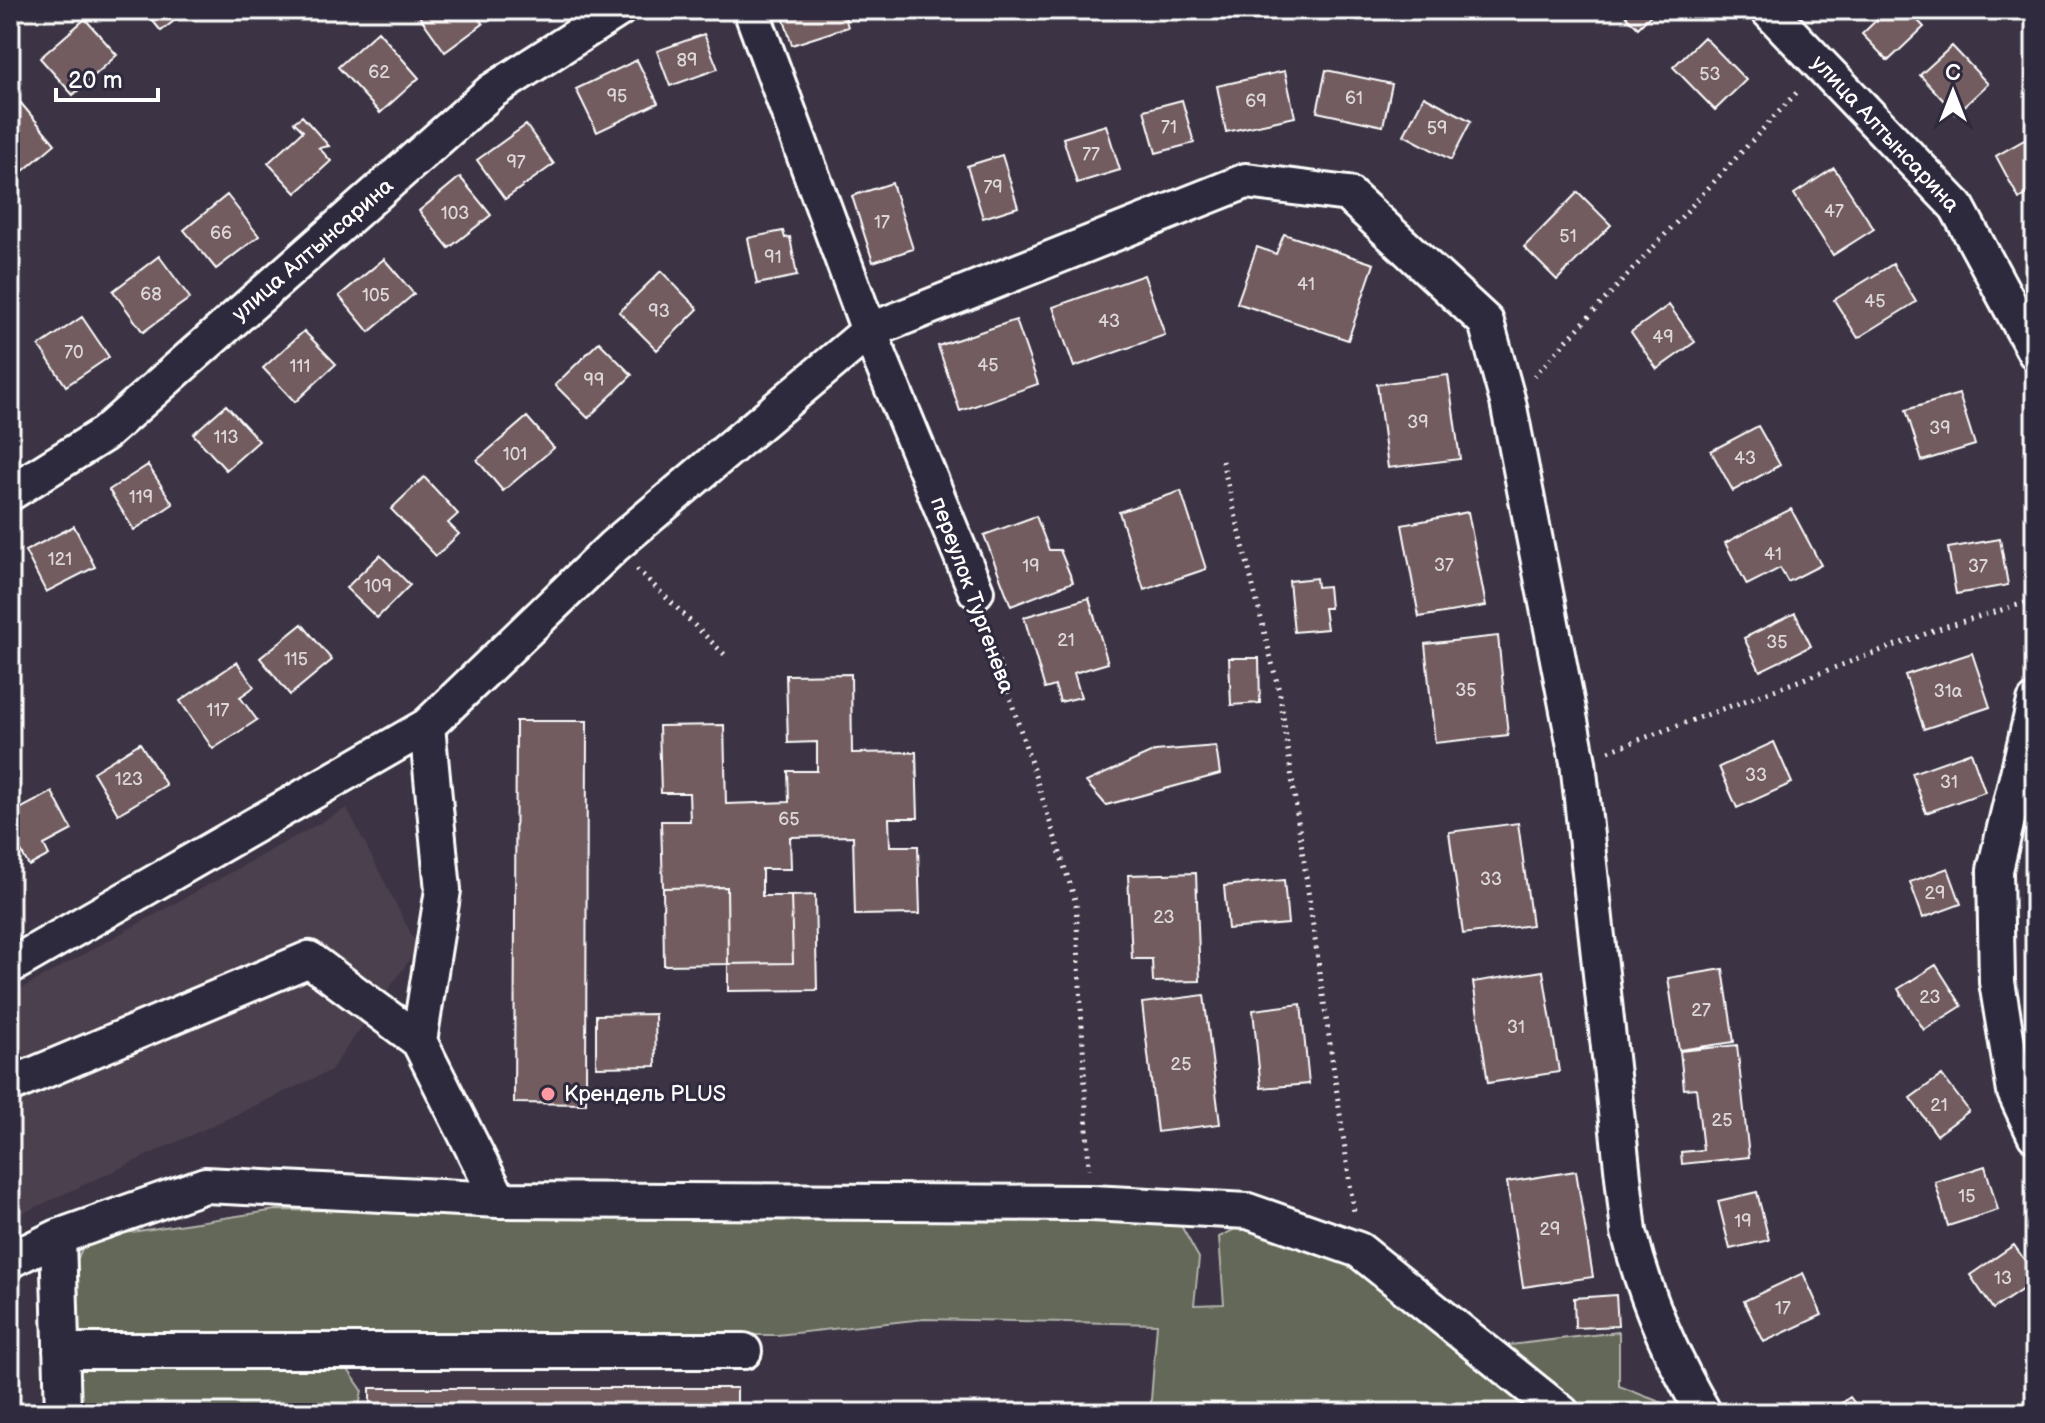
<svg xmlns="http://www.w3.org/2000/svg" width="2045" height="1423" viewBox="0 0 2045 1423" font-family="'Balsamiq Sans',sans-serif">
<rect width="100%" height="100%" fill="#3c3444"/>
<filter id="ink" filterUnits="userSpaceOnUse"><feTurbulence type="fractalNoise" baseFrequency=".0125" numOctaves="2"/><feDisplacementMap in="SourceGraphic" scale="16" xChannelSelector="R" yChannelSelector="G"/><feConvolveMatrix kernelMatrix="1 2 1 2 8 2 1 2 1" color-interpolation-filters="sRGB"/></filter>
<g filter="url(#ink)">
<!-- built -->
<path fill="#4c404d" d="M347,808l71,140 -88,123 -320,148v-224z"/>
<!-- green -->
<path fill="#646758" stroke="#b2b3ac" stroke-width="2" d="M276,1210l899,5 24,43 -5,47 30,-1 -5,-67 26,-13 92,28 225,161h-412l7,-89 -233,-5 -147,16 -733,3 42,-99z
M1619,1332v54l69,27h-101l-94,-66z
M45,1344l290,7 27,39 -4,23h-313z"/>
<!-- building -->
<path fill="#725c61" stroke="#fff" stroke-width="2" d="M144,10h44l-27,21z
M415,10h57l11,14 -38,28z
M781,10h62l5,17 -56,18z
M1620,10h36l-18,18z
M1887,10h21l16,17 -36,34 -26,-27z
M85,19l32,36 -44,40 -33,-37z
M378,31l41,47 -39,35 -42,-46z
M704,34l14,35 -48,17 -13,-35z
M1704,37l42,43 -31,30 -42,-43z
M1952,46l36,38 -32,30 -36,-39z
M637,60l21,43 -61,29 -21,-43z
M1326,70l66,14 -9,42 -66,-14z
M1285,71l10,46 -69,15 -9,-46z
M10,90l45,54 -32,27 -13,-16z
M1424,96l47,25 -20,39 -47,-25z
M1182,100l12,43 -38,10 -12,-43z
M302,116l27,30 -10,2 12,13 -35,32 -28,-30 35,-32 -9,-9z
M526,125l28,39 -49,35 -28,-39z
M1106,125l14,45 -43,13 -14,-45z
M2035,134v56l-16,9 -23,-43z
M1002,155l16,52 -35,11 -16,-52z
M1834,168l40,61 -41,26 -39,-61z
M460,177l31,38 -42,33 -30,-37z
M892,183l21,66 -40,13 -21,-66z
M1578,192l33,33 -54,55 -33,-33z
M227,195l32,41 -43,33 -32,-39z
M783,231l2,7 5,-1 7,39 -40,8 -9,-46z
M1284,234l90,30 -26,76 -111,-37 20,-56 19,7z
M159,256l31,42 -47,34 -30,-41z
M384,259l30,35 -45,38 -30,-36z
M1893,264l23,38 -58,36 -24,-38z
M661,271l37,38 -41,41 -38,-38z
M1144,275l21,60 -91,32 -21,-60z
M1669,305l26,37 -38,27 -26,-37z
M82,317l27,40 -43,29 -27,-40z
M1016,320l22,64 -78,27 -22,-65z
M304,331l32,33 -41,38 -32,-34z
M599,342l33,33 -44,43 -33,-33z
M1448,375l12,84 -72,9 -11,-84z
M1959,394l16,51 -53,16 -16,-51z
M226,405l33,36 -33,29 -33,-36z
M527,417l27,31 -51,43 -26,-31z
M1758,426l22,39 -47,26 -22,-40z
M148,465l25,39 -39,26 -25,-40z
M424,477l34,37 -10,9 11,11 -23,22 -45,-47z
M1181,491l25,78 -62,21 -25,-78z
M1791,509l30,56 -33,17 -8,-14 -33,17 -22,-42z
M1468,512l18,94 -67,11 -17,-92z
M1036,516l13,34h11l13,32 -62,24 -27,-71z
M74,526l21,41 -49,25 -21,-41z
M2000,539l8,46 -52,9 -8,-46z
M380,555l30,30 -33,33 -31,-30z
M1316,578l1,9 11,-1 2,22h-6l3,21 -33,3 -5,-51z
M1089,598l19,65 -34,10 7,24 -21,5 -5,-16 -10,3 -21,-72z
M1795,613l16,33 -51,25 -16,-33z
M302,624l30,36 -42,35 -30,-37z
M1498,636l10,99 -73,8 -10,-99z
M1972,653l18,54 -66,22 -19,-54z
M1229,658h30l1,45 -29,2z
M237,662l17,25 -14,10 17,23 -44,29 -33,-48z
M851,674l1,79 64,-1 2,66h-29l1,28h28l2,68 -65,1 -2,-79 -63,1 1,32h-29v27h29l2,67 -65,1 -1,-77 -64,1 -2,-67h29l-1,-28h-28l-2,-67 65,-1 2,79 63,-2 -1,-31h29v-29l-29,1 -2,-68z
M516,721h71l-1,383 -72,-1z
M1774,742l18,41 -55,25 -18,-41z
M140,743l26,42 -48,29 -25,-42z
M1216,746l4,28 -114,31 -20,-23 69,-31z
M1971,752l14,40 -59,21 -14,-40z
M52,792l20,38 -28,15 5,10 -20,11 -19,-35v-17z
M1518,823l14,102 -69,9 -14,-102z
M1948,868l13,36 -38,14 -13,-36z
M1196,873l4,108 -47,1 -1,-23h-20l-4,-84z
M1284,880l4,44 -60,5 -4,-43z
M727,887l1,77 -64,1 -1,-77z
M815,895l2,95 -89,1v-27l65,-1 -2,-67z
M1936,965l26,41 -38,24 -26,-41z
M1723,969l11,73 -55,8 -11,-72z
M1543,971l16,101 -71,11 -15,-101z
M1204,995l16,129 -63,8 -15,-129z
M1301,1004l8,80 -48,4 -8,-78z
M655,1014l1,52 -60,1v-52z
M1737,1045l12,112 -67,7 -1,-12 22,-2 -7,-62 -12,1 -4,-38z
M1942,1075l27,36 -32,24 -27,-37z
M1985,1166l13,44 -50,16 -13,-44z
M1576,1171l17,106 -70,10 -16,-105z
M1757,1192l12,48 -39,9 -12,-48z
M2014,1245l21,30v6l-42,28 -23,-34z
M1803,1273l19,42 -58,27 -20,-41z
M1616,1295l2,31 -43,2 -1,-30z
M370,1388h367v25h-367z
M1850,1397l12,16h-35z"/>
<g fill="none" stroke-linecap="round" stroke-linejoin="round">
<!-- minor casing -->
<g stroke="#fff" stroke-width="40">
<path id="minor" d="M751,10l118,321 107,260
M1768,10l189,197 78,145
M10,493l94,-59 388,-343 126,-81
M2035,702l-40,168 2,112 18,110 20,43
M427,726l16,164 -24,151 80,159
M10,966l417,-240 187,-180 255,-215 377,-150 102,13 138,128 22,80 70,360 51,470c16,65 41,123 75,181
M10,1085l299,-126 110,82
M58,1237l5,176
M10,1260l48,-23 147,-52 294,15 592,3 157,8 111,39 203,163
M61,1351h683"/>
</g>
<!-- path -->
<path stroke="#fff" stroke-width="5" stroke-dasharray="2 6" stroke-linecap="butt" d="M1534,376l265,-286
M1222,461l58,234 74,517
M637,569l89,87
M986,623l90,280 13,267
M1609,751l338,-125 88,-26"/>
<!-- minor -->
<use href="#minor" stroke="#2f2a3d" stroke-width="34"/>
</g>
</g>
<!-- markers -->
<circle fill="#ff9aa2" stroke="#2f2a3d" stroke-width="3" cx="548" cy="1094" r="8"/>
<g text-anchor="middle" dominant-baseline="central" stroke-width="6" stroke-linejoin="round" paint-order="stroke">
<!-- number labels -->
<g font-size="18" fill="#dcd6d8">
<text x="687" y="60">89</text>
<text x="379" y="72">62</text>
<text x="1710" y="74">53</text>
<text x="617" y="96">95</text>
<text x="1354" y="98">61</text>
<text x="1256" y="101">69</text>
<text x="1169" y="127">71</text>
<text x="1437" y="128">59</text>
<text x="1091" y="154">77</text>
<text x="516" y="162">97</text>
<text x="993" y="187">79</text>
<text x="1834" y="211">47</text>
<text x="455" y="213">103</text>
<text x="882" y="222">17</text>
<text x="221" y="233">66</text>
<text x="1568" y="236">51</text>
<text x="773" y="257">91</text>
<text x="1306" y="284">41</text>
<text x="151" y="294">68</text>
<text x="376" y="295">105</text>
<text x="1875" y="301">45</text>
<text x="659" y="311">93</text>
<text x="1109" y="321">43</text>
<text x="1663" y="337">49</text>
<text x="74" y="352">70</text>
<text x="988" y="365">45</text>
<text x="300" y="366">111</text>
<text x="594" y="380">99</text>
<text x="1418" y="422">39</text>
<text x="1940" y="428">39</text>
<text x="226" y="437">113</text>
<text x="515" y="454">101</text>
<text x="1745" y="458">43</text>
<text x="141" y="497">119</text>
<text x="1773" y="554">41</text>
<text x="60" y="559">121</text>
<text x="1444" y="565">37</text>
<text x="1031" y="566">19</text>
<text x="1978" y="566">37</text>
<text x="378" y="586">109</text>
<text x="1066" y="640">21</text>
<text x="1777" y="642">35</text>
<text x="296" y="659">115</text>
<text x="1466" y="690">35</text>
<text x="1948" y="691">31а</text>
<text x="218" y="710">117</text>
<text x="1756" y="775">33</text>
<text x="129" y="779">123</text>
<text x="1949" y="782">31</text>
<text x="789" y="819">65</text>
<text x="1491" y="879">33</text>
<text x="1935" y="893">29</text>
<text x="1164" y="917">23</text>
<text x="1930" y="997">23</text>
<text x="1701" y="1010">27</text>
<text x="1516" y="1027">31</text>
<text x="1181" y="1064">25</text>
<text x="1939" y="1105">21</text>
<text x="1722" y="1120">25</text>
<text x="1967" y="1196">15</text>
<text x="1743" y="1221">19</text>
<text x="1550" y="1229">29</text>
<text x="2003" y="1278">13</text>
<text x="1783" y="1308">17</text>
</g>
<!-- street labels -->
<g font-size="22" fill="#fff" stroke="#2f2a3d">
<text transform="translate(1885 134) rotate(47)">улица Алтынсарина</text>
<text transform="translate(313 250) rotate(-41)">улица Алтынсарина</text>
<text transform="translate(972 595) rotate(70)">переулок Тургенева</text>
</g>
<!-- poi labels -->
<g font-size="22" fill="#fff" stroke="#2f2a3d" text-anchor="start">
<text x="564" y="1094">Крендель PLUS</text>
</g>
</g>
<!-- margin -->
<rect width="2045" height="1423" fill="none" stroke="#2f2a3d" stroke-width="40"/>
<rect x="20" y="20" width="2005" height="1383" fill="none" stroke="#fff" stroke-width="3" filter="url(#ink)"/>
<!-- north arrow -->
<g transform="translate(1953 92)" stroke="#2f2a3d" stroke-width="6" paint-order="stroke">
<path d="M0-6L14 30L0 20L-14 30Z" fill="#ffffff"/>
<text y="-12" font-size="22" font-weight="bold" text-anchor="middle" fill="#ffffff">С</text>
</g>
<!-- scale -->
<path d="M56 88v12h102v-12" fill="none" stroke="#ffffff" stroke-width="4"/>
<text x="68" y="88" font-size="24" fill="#ffffff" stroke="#2f2a3d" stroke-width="6" paint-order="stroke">20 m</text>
</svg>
